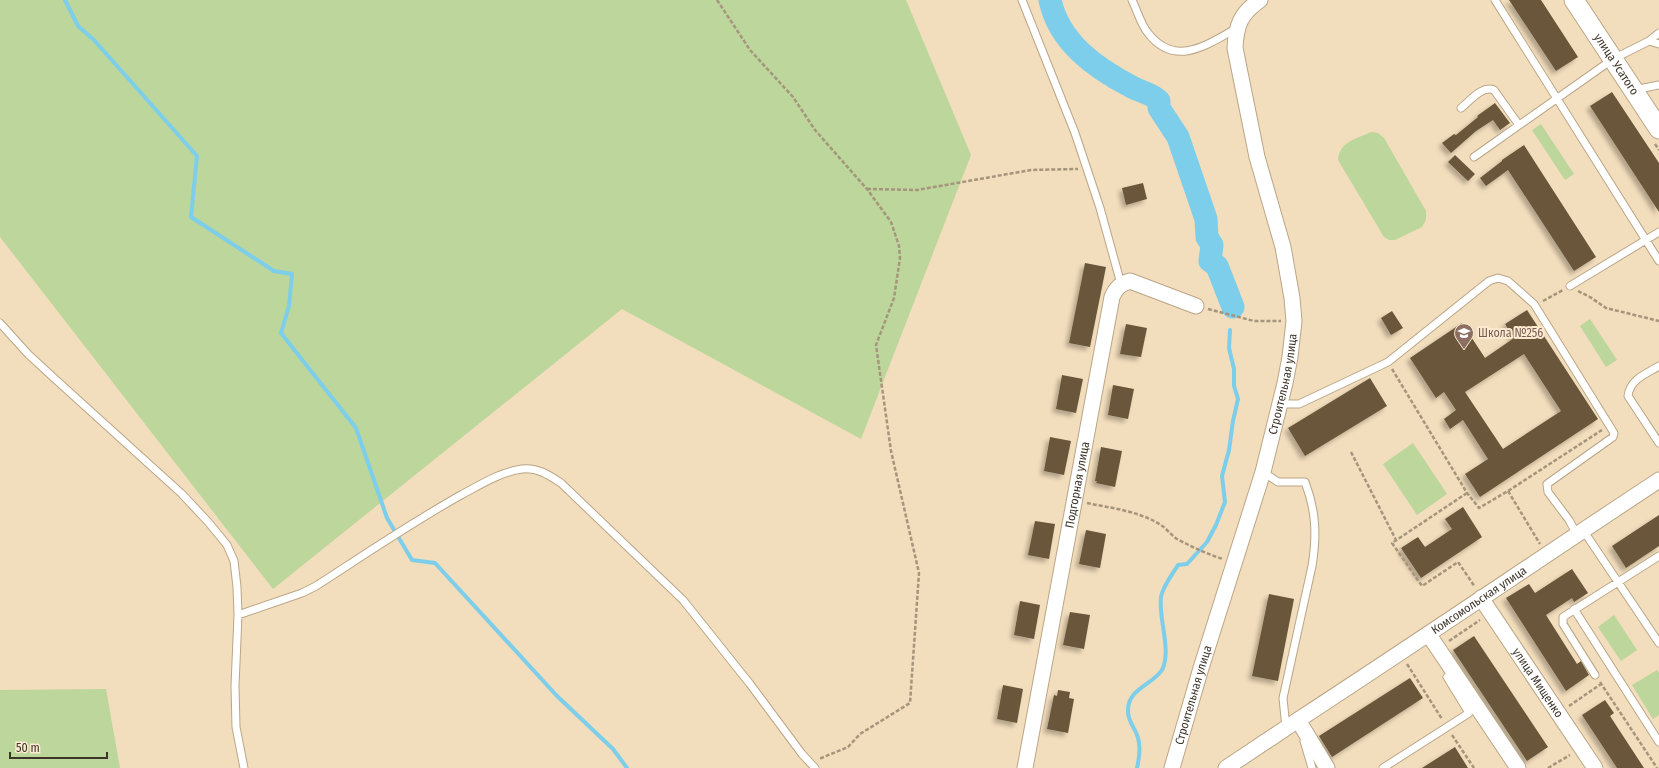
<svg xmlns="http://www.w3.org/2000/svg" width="1659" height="768" viewBox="0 0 1659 768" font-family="'Fira Sans Condensed',sans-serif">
<defs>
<filter id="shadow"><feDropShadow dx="-3.5" dy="3.5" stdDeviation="2" flood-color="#0004"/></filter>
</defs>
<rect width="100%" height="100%" fill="#f2ddbc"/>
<!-- green -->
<path fill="#bcd69b" d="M0,0h906l65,155 -110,284 -239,-130 -349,280 -273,-352z
M1541,124l33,50 -9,6 -33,-50z
M1371,132l7,1 6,5 42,73v9l-4,7 -27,13h-6l-5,-3 -46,-77c2,-19 18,-21 33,-28z
M1590,319l27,41 -11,7 -26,-41z
M1413,443l34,51 -30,21 -34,-51z
M1614,615l23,35 -16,11 -23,-34z
M1657,670l2,3v42l-6,4 -21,-34z
M106,689l14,79h-120v-78z"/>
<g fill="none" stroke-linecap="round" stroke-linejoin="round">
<!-- stream -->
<path stroke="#7dceea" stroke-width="4" d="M65,0l13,26 16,14 103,116 -6,61 83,54 18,3 -3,32 -8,27 75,95 31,90 25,42 23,3 122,133 56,53 14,19
M1137,768c2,-9 4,-21 1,-30 -2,-9 -11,-17 -10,-28 0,-21 24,-25 34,-40 10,-19 -4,-53 -1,-73 2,-11 11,-22 17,-32l9,-1 20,-22 9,-17 9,-23 -3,-26 7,-26 4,-29 5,-22 -4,-13v-17l-5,-21 1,-18"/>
<!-- river -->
<path stroke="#7dceea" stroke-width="23" d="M1050,0c9,42 45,68 82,87 9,5 21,7 27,14v7l19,29 28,82 1,18 5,8 -2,16 7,5 16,41"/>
</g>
<!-- building -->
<path fill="#69573a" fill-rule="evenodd" filter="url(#shadow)" d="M1509,0h32l37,57 -22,14z
M1612,92l47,71v49l-69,-106z
M1495,103l15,20 -10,7 -7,-10 -17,11 -25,22 -9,-10 12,-9 2,1 22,-18 -1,-1z
M1524,145l72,112 -22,14 -66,-101 -22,16 -6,-8 22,-17v-1z
M1455,155l20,19 -7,7 -20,-19z
M1143,183l4,16 -21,6 -4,-17z
M1085,263l21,4 -16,80 -21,-4z
M1527,310l71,109 -118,78 -15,-23 23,-15 -25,-39 -13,9 -6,-10 12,-9 -12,-18 -8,6 -26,-40 52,-35 23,35 29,-20 -9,-14zM1524,354l37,57 -58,38 -38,-57z
M1392,311l11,17 -12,7 -10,-17z
M1126,324l21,4 -6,29 -21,-3z
M1062,375l21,4 -7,34 -20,-4z
M1370,378l17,28 -82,50 -17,-28z
M1113,385l21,4 -6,30 -20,-4z
M1050,437l21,4 -7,34 -20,-4z
M1101,447l21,4 -7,36 -19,-4 1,-2h-2z
M1463,507l19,30 -61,41 -20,-30 17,-11 7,10 27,-18 -7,-10z
M1659,515v31l-33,22 -14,-22z
M1035,521l20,3 -6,35 -21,-4z
M1086,530l20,4 -6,34 -21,-4z
M1572,569l16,24 -14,9 -2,-4 -26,17 31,49 4,-3 8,14 -23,16 -60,-93 23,-14 6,9z
M1269,594l25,5 -16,82 -26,-5z
M1020,601l20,4 -6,34 -20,-4z
M1070,612l20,3 -6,34 -21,-4z
M1474,636l74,111 -21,14 -74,-111z
M1410,678l13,20 -91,59 -13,-21z
M1003,685l20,4 -6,34 -20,-4z
M1058,690l12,2 -1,6 5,1 -6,34 -21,-4 7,-34 3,1z
M1605,700l9,13 -4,3 34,52h-27l-35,-53z
M1455,747l13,21h-46z"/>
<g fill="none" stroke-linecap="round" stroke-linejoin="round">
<!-- service casing -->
<g stroke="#baa687" stroke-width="9">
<path id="service" d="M1022,0l53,133 25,75 21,76
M1132,0c5,10 9,25 16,33 27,35 59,12 89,-5
M1495,0l164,261
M1649,41l10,-8
M1634,90l25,-5
M1461,108c9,-7 21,-23 33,-18l25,35
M1474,157l139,-98 36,-18 10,3
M1570,286l89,-54
M0,323l28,31 26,24 128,116 27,29 18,22 7,16 3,26 1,28 -3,71 1,41 8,41
M1659,366c-13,8 -29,13 -31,30l31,47
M1279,404h20l89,-42 101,-81 9,-3 10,3 26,23 80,129 -1,4 -66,47 1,8 21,28 8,15
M1263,472l15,10h27c11,28 12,54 7,84l-29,132 3,30
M1583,530l76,113
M1574,609l85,133
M238,615l64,-22 14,-7c48,-31 95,-63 145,-91 19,-10 39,-23 61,-26 15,-2 27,6 39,14l122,117 67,84 52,70 13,14
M1595,675l-32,-51v-7l96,-61
M1304,741l8,27
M1383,768l86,-55 -22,-36"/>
</g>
<!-- minor casing -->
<g stroke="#baa687" stroke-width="17">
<g id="minor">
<path id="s1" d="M1481,598l114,170"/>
<path d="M1429,635l89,133"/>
<path id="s2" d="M1298,720c121,-79 240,-160 361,-240"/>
<path id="s3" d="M1025,768l87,-471c4,-9 8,-13 18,-16l66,25"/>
<path id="s4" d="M1172,768l29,-100 62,-196 22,-89 5,-26 4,-36 -2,-23 -9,-51 -26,-90 -22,-109c1,-23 6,-35 25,-48"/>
<path d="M1226,768l72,-48 29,48"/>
</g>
</g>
<!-- tertiary casing -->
<g stroke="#baa687" stroke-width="21">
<g id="tertiary">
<path id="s5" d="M1574,0l85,129"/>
</g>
</g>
<!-- path -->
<path stroke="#a5957d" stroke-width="2.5" stroke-dasharray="4 2" stroke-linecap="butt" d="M717,0l33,50 43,47 22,33 52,59 24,33 8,24 1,12 -6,40 -18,47 15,106 28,122 -9,130 -50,31 -12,13 -29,12
M1655,144l4,6
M867,189l50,1 114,-20 47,-1
M1578,291l12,6 16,11 53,13
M1543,301l20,-11
M1208,309l46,12h27
M1392,369l75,124 12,15 29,-17 94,-61
M1351,452l45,88
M1508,491l32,53
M1467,493l-75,50 30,43 36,-24 17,25
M1087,503c24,5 52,8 74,22 6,4 10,10 16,14 15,8 30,15 46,20
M1449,641l31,-21
M1407,664l35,55
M1600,682l57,86
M1569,706l32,-22
M1452,735l22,33
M1548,768l22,-13"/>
<!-- service -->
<use href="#service" stroke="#fff" stroke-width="7"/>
<!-- minor -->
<use href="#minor" stroke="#fff" stroke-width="15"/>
<!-- tertiary -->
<use href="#tertiary" stroke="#fff" stroke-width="19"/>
</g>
<!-- icons -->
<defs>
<g id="school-pin" transform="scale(1)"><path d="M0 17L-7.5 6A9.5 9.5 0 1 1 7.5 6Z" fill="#8d6e63" stroke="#fcebd1"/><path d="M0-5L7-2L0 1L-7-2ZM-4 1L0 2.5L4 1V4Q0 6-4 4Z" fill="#fff"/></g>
</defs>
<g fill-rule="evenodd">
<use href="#school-pin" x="1464" y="333"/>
</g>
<g text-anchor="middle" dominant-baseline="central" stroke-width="4" stroke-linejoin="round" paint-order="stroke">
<!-- street labels -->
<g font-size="12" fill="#3e3529" stroke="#fcebd1">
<text stroke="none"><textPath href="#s5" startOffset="77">улица Усатого</textPath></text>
<text stroke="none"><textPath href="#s4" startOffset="400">Строительная улица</textPath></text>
<text stroke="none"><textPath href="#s3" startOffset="288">Подгорная улица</textPath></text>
<text stroke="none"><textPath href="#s2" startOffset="217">Комсомольская улица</textPath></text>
<text stroke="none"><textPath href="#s1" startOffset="102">улица Мищенко</textPath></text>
<text stroke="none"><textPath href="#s4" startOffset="76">Строительная улица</textPath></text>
</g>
<!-- education labels -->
<g font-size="12" fill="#785e54" stroke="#fcebd1" text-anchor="start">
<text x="1478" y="333">Школа №256</text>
</g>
</g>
<!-- scale -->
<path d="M10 752v6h97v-6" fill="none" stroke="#3e3529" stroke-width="2"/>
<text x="16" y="752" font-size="12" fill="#3e3529" stroke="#fcebd1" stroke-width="3" paint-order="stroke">50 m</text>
</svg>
